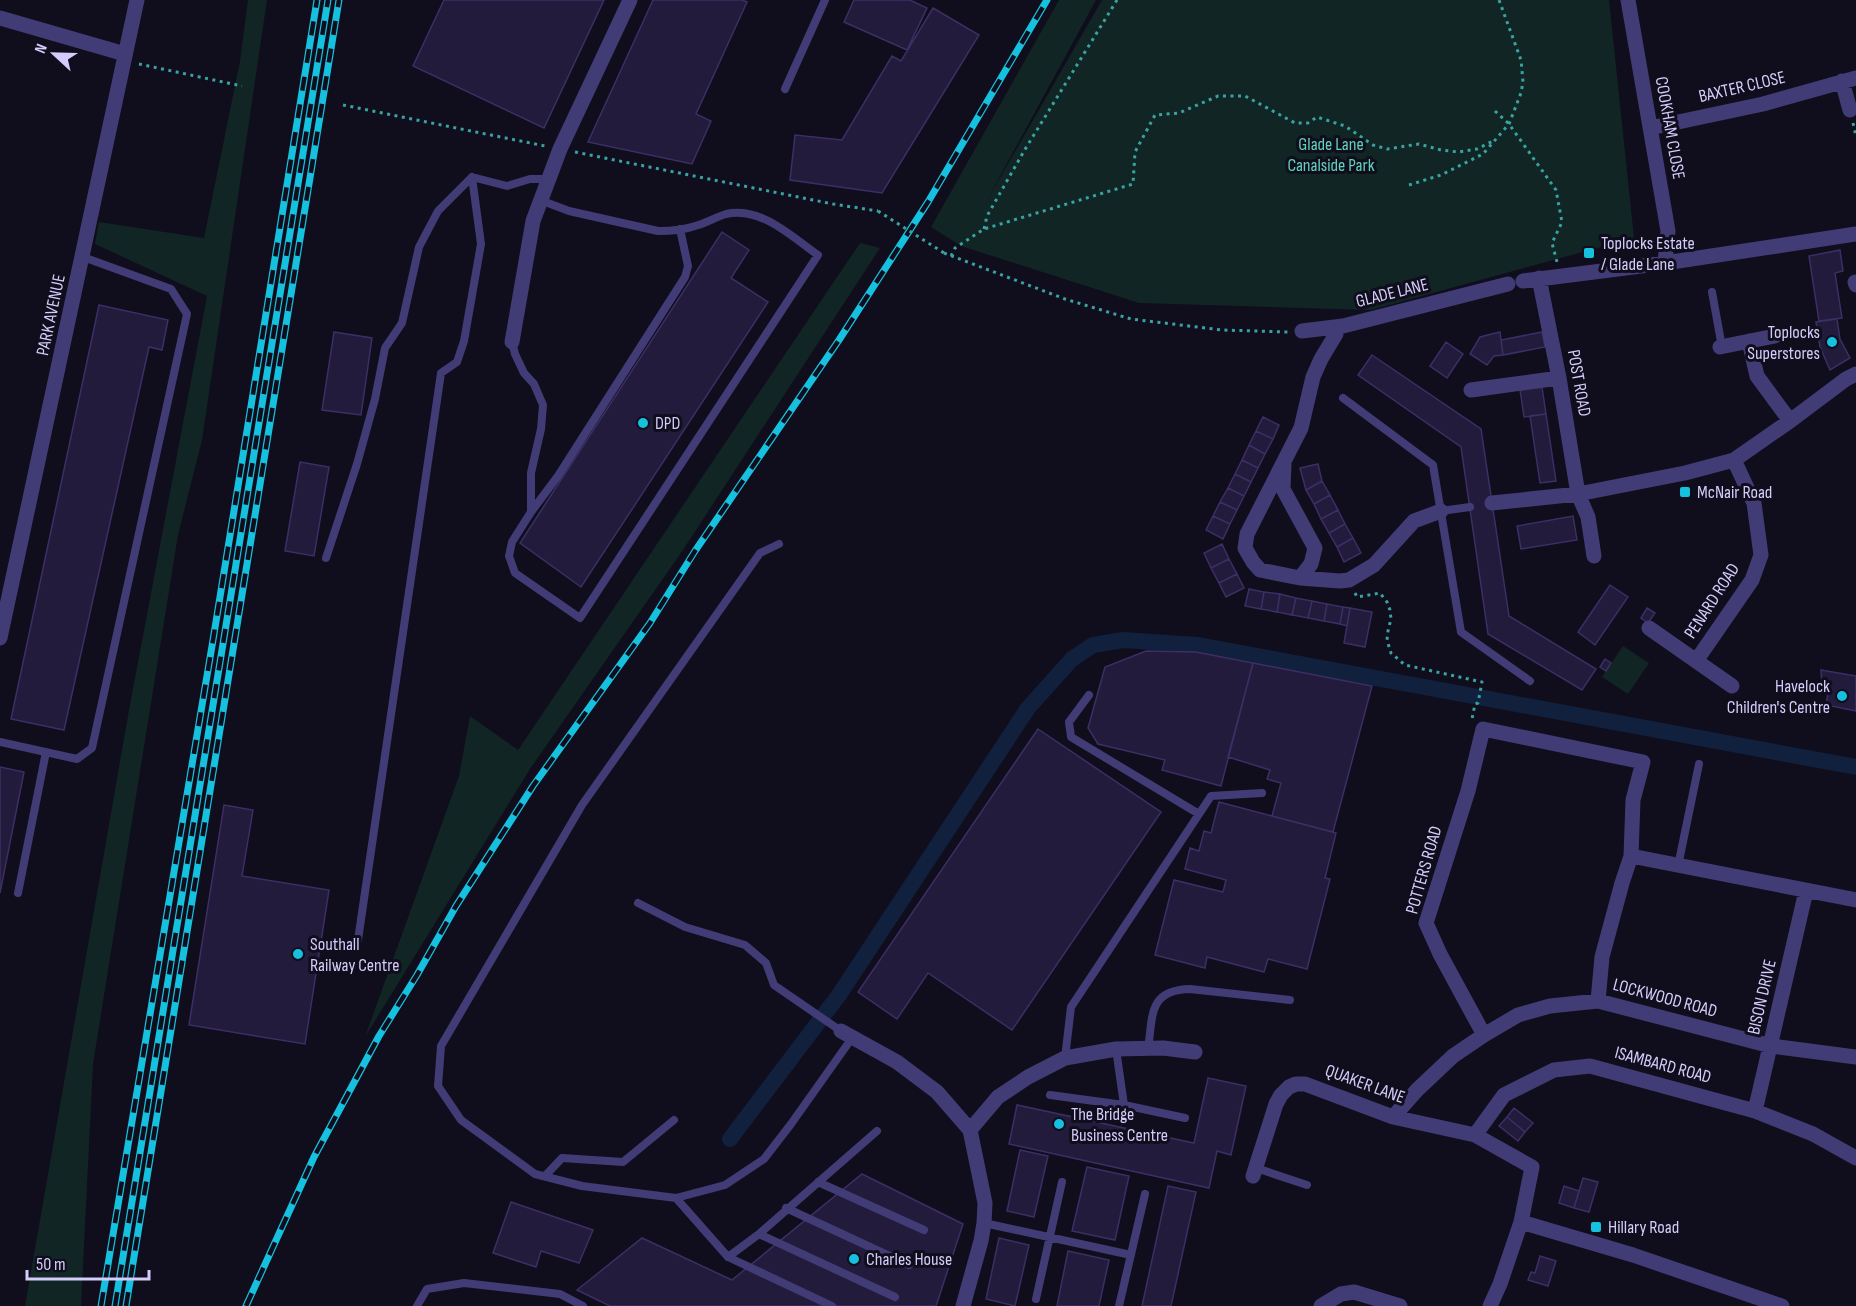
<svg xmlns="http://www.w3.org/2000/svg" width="1856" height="1306" viewBox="0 0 1856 1306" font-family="'Sofia Sans Condensed',sans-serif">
<rect width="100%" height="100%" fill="#100d1c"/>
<!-- green -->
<path fill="#112525" d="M248,0h19l-65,440 -24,95 -85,529 -12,242h-56l104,-596 78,-414 -112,-52 4,-22 105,16 36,-177z
M1059,0h37l-110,202 116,-202h507l25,238 -263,72 -232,-7 -178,-57 -30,-19z
M860,243l20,5 -197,302 -153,219 -165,268 94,-261 11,-60 48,34z
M1623,646l26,17 -21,31 -26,-17z"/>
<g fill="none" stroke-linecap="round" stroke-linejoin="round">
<!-- canal -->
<path stroke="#10203d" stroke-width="16" d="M730,1139l109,-144 189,-287 44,-49 21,-14 30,-5 75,5 658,122"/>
</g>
<!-- building -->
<path fill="#231b3b" stroke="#3c2f65" stroke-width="1.5" d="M444,0h160l-60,128 -131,-62z
M653,0h89l5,2 -51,112 15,7 -19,43 -104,-22z
M854,0h56l17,8 -20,42 -63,-28z
M933,8l46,27 -97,158 -92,-13 5,-45 47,5 50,-84 9,5z
M722,232l27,18 -18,28 37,24 -187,285 -61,-44z
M1840,250l3,21 -8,2 7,45 -23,3 -10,-65z
M99,305l69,15 -6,30 -13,-3 -85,383 -53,-11z
M1837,319l3,20 10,19 -20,12 -10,-23 -4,-25z
M334,332l38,6 -11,77 -39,-5z
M1500,332l3,23 -9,1 -7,9 -17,-11 10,-17z
M1542,332l3,15 -42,8 -2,-15z
M1446,342l17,12 -16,24 -17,-12z
M1372,355l109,74 28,187 87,53 -14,21 -94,-56 -27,-187 -103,-72z
M1542,387l4,27 -22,3 -4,-27z
M1546,414l10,67 -16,2 -10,-67z
M1263,417l16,8 -6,14 -17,-8z
M1256,431l17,8 -8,15 -16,-9z
M1249,445l16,9 -7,14 -16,-8z
M1242,460l16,8 -7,14 -16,-8z
M300,462l29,5 -15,89 -29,-5z
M1318,464l4,17 -16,9 -6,-22z
M1235,474l16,8 -7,14 -16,-8z
M1322,481l8,14 -16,9 -8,-14z
M1228,488l16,8 -7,14 -17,-8z
M1330,495l8,15 -17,9 -7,-15z
M1220,502l17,8 -7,14 -17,-8z
M1338,510l7,14 -16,9 -8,-14z
M1213,516l17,8 -7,15 -17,-9z
M1573,516l4,24 -56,9 -4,-23z
M1345,524l8,14 -16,9 -8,-14z
M1353,538l8,15 -17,9 -7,-15z
M1222,544l7,15 -18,9 -7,-15z
M1229,559l8,15 -18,9 -8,-15z
M1237,574l7,14 -18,9 -7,-14z
M1610,585l18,12 -33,48 -17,-13z
M1249,589l15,3 -3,17 -16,-3z
M1264,592l16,2 -3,18 -16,-3z
M1280,594l16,4 -4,17 -15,-3z
M1296,598l16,3 -4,17 -16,-3z
M1312,601l15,3 -3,17 -16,-3z
M1327,604l16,3 -3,17 -16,-3z
M1343,607l7,1 -3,18 -7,-2z
M1350,608l22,4 -7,35 -21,-4z
M1647,608l8,5 -7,10 -7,-5z
M1146,651l50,1 57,11 -32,123 -59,-16 3,-10 -67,-16 -10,-16 17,-61z
M1605,659l6,4 -5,8 -6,-4z
M1253,663l119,23 -39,146 -61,-16 9,-33 -14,-4 3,-9 -42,-13z
M1821,670l35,6v35l-30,-6 3,-18 -7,-1z
M1038,729l123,83 -149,218 -84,-57 -31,46 -39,-27z
M0,767l24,5 -24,121z
M1219,802l117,31 -11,45 5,1 -23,90 -39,-10 -4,13 -57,-15 -2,11 -50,-13 19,-75 49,12 3,-12 -41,-11 5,-21 9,3 5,-20 7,2z
M224,805l29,5 -11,66 87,14 -24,154 -116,-19z
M1208,1078l38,8 -15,69 -14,-4 -8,37 -200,-44 8,-39 177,38z
M1514,1108l19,15 -8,9 -18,-15z
M1507,1117l18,15 -7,9 -19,-15z
M1020,1150l28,6 -14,61 -27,-6z
M1087,1167l42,9 -14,64 -43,-9z
M862,1174l101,50 -27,82h-326l-33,-16 65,-52 90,42z
M1583,1178l15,4 -9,30 -15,-4z
M1168,1186l28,6 -25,114h-29z
M1564,1186l15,5 -5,17 -15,-5z
M511,1202l82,28 -14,33 -38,-12 -5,16 -43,-14z
M999,1238l30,7 -14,61 -29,-7z
M1068,1251l41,9 -10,46h-42z
M1540,1256l16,5 -8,25 -20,-6 3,-8 4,1z"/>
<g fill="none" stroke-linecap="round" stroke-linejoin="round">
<!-- path -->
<path stroke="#38a3a1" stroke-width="3" stroke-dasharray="3 4.5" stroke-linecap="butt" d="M139,64l103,22
M343,105l202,41
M1495,111l14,13 47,66 6,32 -10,21 5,19
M1853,123l3,13
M575,152l258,52 45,7
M1409,185l32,-10 42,-21 26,-30 12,-31 2,-11 -2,-22 -22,-60
M984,229l3,-13 37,-65 93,-151
M944,253l121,46 66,20 91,11 66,2
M951,256l4,-8 29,-19 149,-45 2,-32 20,-37 24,-2 39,-17h27l50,27h13l9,-6 28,9 28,19 14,4 32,-5 22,6 17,2 19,-3 18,-9
M1355,593l2,4 23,-4 7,9 3,8 1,9 -3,12 -1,9 4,13 14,12 77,17 -4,21 -3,1 -3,15"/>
<!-- service -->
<path stroke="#413c76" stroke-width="8" d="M785,89l40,-89
M1712,292l10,55
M512,342l3,12 9,19 10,11 9,21 -2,24 -10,44v39l-19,30 -3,14 6,17 65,45 238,-363c-26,-18 -57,-49 -92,-41 -10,3 -20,9 -31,12 -11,4 -25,5 -37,5l-89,-20 -29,-11
M1343,398l90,67 28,167 69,49
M1441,511l29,-4
M531,512l27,-36 127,-199 3,-11 -8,-37
M779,544l-19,9 -178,252 -141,241 -3,40 23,34 74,54 47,12 94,12 49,-13 39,-26 27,-35 61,-86
M326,558l31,-94 18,-65 10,-51 17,-25 17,-76 19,-36 34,-34
M1089,695l-20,27 2,15 128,77
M0,742l77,17 15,-11 95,-434 -16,-25 -88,-32
M1678,866l21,-102
M18,893l28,-141
M638,903l47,24 60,18 21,18 8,22 67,46
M358,940l83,-567 16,-11 7,-21 17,-97 -9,-67 35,9 23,-7h17
M1116,1049l8,56 61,13
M1148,1049c5,-33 0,-59 42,-60l100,11
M1065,1058l6,-51 140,-211 51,-3
M1050,1095l74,10
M1256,1168l51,17
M545,1176l17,-18 61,4 51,-42
M818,1182l106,48
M676,1198l52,59 31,-23 118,-103
M786,1208l123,57
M984,1223l147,32
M759,1234l136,63
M728,1257l104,49
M1036,1299l26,-117
M417,1306l10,-17 37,-6 96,11 23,12
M1119,1306l26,-112"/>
<!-- minor -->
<path stroke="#413c76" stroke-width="15" d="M1628,0l40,231 -3,32
M0,18l125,36
M1842,81l8,29
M1650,128l113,-24 93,-26
M1539,278l20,100 19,116 10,23 6,39
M1523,281l142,-18 191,-29
M1855,282l1,3
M1302,331l41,-5 165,-42
M1749,341l8,35 33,45
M512,342l21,-121 27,-72 70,-149
M1720,347l55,-11
M1471,390l88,-12
M1284,464l-1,25 32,59 -4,16 -11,14 -40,-8 -7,-8 -8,-14 2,-14 54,-106 12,-51 8,-18 15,-25v-7
M1492,503l86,-9 107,-21 49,-13 56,-39 56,-42 10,-5
M1300,578l40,3 9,-1 25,-15 40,-44 27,-10
M1649,628l83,58
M1696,661l56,-81 9,-25 -7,-52 -20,-43
M1598,1001l4,-44 20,-74 9,-27 225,44
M841,1031l56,31 40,30 33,38 15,73 -1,20 -3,18 -18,65
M1484,1035l-44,-81 -14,-31 42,-132 15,-62 160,33 -10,38 -2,56
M1755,1111l51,-220
M1393,1117l24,-27 36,-34 31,-21 34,-20 32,-9 48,-5 173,45 85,11
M970,1130l28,-33 30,-20 37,-19 51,-9 47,-1 32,4
M1475,1135l29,-40 50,-25 36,-4 165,45 58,23 43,24
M1253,1176l23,-72 5,-9 8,-8 7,-3h9l88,33 82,18 57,32 -11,55 -21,62 -10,22
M1521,1222l112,33 149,51
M1321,1306l20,-12 13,-2 46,14"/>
<!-- tertiary -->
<path stroke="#413c76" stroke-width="15" d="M0,638l137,-638"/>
<!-- rail casing -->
<g stroke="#15c1de" stroke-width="7">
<path id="rail" d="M101,1306l112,-666 104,-640
M115,1306l213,-1306
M126,1306l213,-1306
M246,1306l68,-149 65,-121 38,-61 39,-69 77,-120 117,-163 45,-72 144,-211 89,-138 119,-202"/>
</g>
<!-- rail -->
<use href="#rail" stroke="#100d1c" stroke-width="4.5" stroke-dasharray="14" stroke-linecap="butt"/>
<!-- path-bridge -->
<path stroke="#38a3a1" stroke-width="3" stroke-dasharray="3 4.5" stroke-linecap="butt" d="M878,211l66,42"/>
</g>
<!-- markers -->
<g fill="#15c1de" stroke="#100d1c" stroke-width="2">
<rect x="1583" y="247" width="12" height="12" rx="3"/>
<circle cx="1832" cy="342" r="6"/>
<circle cx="643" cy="423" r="6"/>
<rect x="1679" y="486" width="12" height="12" rx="3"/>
<circle cx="1842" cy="696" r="6"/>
<circle cx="298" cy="954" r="6"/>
<circle cx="1059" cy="1124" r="6"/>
<rect x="1590" y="1221" width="12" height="12" rx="3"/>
<circle cx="854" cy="1259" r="6"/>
</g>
<g text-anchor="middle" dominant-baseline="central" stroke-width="6" stroke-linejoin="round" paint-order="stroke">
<!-- street labels -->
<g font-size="18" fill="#d4ccfa" stroke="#100d1c">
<text transform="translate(1742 87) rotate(-13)">BAXTER CLOSE</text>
<text transform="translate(1670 128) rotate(80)">COOKHAM CLOSE</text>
<text transform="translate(1392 293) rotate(-14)">GLADE LANE</text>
<text transform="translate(51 315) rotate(-78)">PARK AVENUE</text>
<text transform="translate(1579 383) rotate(80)">POST ROAD</text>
<text transform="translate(1712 601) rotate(-57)">PENARD ROAD</text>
<text transform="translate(1424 870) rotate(-74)">POTTERS ROAD</text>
<text transform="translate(1762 997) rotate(-77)">BISON DRIVE</text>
<text transform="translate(1665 998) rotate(15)">LOCKWOOD ROAD</text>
<text transform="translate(1663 1065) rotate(15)">ISAMBARD ROAD</text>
<text transform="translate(1365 1084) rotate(20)">QUAKER LANE</text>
</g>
<!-- park labels -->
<g font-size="18" fill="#60d2bb" stroke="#100d1c">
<text x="1331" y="144">Glade Lane<tspan x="1331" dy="21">Canalside Park</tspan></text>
</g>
<!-- poi labels -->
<g font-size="18" fill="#d4ccfa" stroke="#100d1c" text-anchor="start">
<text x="1601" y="243">Toplocks Estate<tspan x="1601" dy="21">/ Glade Lane</tspan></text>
<text x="1820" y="332" text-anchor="end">Toplocks<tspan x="1820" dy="21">Superstores</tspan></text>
<text x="655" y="423">DPD</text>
<text x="1697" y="492">McNair Road</text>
<text x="1830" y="686" text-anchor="end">Havelock<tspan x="1830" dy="21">Children's Centre</tspan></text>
<text x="310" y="944">Southall<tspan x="310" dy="21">Railway Centre</tspan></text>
<text x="1071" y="1114">The Bridge<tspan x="1071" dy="21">Business Centre</tspan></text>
<text x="1608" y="1227">Hillary Road</text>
<text x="866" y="1259">Charles House</text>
</g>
</g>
<!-- north arrow -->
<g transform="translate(54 54) rotate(292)" stroke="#100d1c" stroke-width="4.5" paint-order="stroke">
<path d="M0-4.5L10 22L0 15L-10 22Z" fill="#d4ccfa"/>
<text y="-9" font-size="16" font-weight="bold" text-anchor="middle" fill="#d4ccfa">N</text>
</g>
<!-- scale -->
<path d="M27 1270v9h122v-9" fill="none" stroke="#d4ccfa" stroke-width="3"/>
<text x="36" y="1270" font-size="18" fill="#d4ccfa" stroke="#100d1c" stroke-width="4.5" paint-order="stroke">50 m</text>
</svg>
